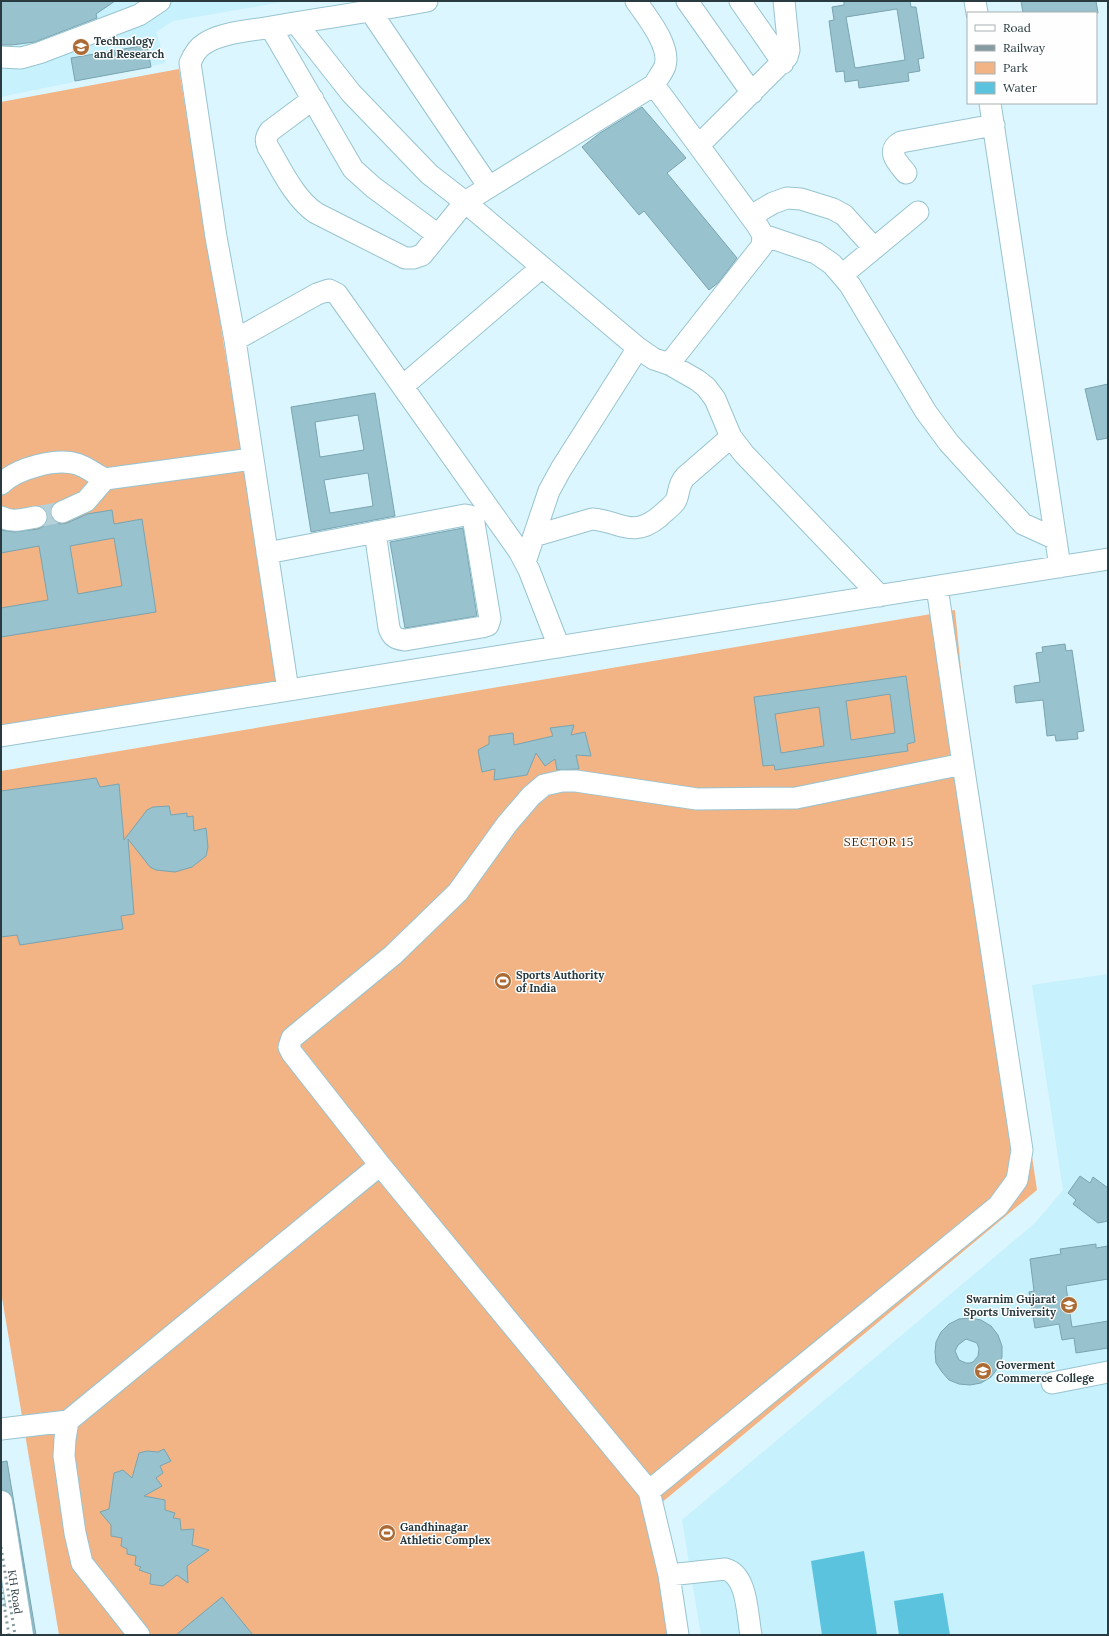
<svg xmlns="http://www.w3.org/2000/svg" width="1109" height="1636" viewBox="0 0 1109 1636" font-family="Lora,serif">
<rect width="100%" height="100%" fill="#dbf6fe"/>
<!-- built -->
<path fill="#c6f1fd" d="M1,1h287l-115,20 -17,11 10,31 -165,34z
M1108,974v661h-407l-19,-115 353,-297 28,-33 -31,-205z"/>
<!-- green -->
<path fill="#f2b385" d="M179,69l98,602 -4,26 -272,43v-638z
M955,610l9,89 73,491 -383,319 18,126h-613l-58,-343v-521z"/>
<!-- water -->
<path fill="#5cc3de" d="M864,1551l13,84h-55l-11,-74z
M943,1593l7,42h-51l-5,-34z"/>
<!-- building -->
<path fill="#97c2ce" stroke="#79a4b0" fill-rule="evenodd" d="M1,1h114l-19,13 1,4 -62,24 -24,3h-10z
M844,1h66l1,6h5l8,51 -6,1 2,12 -12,2 1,8 -50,7 -1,-8 -13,2 -1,-11 -8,1 -7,-51 5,-1 -2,-13 12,-2zM897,9l8,51 -50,8 -9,-51z
M1021,1h75l2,12h-75z
M147,45l4,22 -76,14 -4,-23z
M642,107l44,51 -19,15 70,85 -18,24 -10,8 -65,-79 -5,4 -57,-68 18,-14z
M1108,384v54l-11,2 -12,-51z
M375,393l20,123 -84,16 -20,-125zM358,415l6,35 -44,7 -5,-35zM368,473l5,33 -43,7 -6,-33z
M51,508v9l4,5 5,2 7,-1 20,-9 25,-4 2,14 28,-5 14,93 -155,25v-29l47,-8 -9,-54 -38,7v-23l13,2 24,-3 6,-3 3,-5 1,-6 -3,-6zM114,538l8,48 -44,8 -8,-48z
M463,528l14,88 -72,12 -15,-86z
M1065,644l1,7 6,-1 12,81 -7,1 1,7 -22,2 -1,-6 -8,1 -4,-36 -27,3 -2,-17 26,-4 -4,-29 7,-1 -1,-5z
M906,676l9,66 -8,2 1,7 -133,19 -1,-5 -11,1 -9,-69zM890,694l5,39 -44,7 -5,-39zM819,707l5,39 -43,7 -6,-39z
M574,725l-3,10 14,-3 6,24 -15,-1 3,14 -22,1 -2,-11 -10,7 -9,-13 -9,22 -33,5 1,-11 -13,3 -4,-22 11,-6v-8l24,-3 1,12 39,-9 -3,-8z
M96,778l4,9 19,-3 5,56 23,-30 6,-3 16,-1 2,9 16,-2v4l6,-1 1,15 12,-3 2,19 -2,9 -14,11 -17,5 -19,-2 -6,-3 -22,-28 6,75 -13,2 2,13 -103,16 -3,-10 -16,2v-146z
M1080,1176l10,7 3,-6 15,11v33l-10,2 -25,-19 3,-4 -8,-7z
M1096,1244v4l12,-2v33l-42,7 6,41 36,-6v27l-32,5 -2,-15 -12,2 -3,-16 -24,4 -6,-36 5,-1 -4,-32 31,-5 -1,-5z
M970,1318l11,2 10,6 7,9 4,11v11l-4,11 -7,9 -10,6 -11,2 -11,-1 -10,-4 -7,-8 -6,-9 -1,-11 1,-10 5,-10 8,-8 10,-5zM966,1339l11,4 2,6 -1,7 -5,6 -3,1h-4l-7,-3 -4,-9 3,-6z
M164,1449l7,12 -11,5 3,7 -7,5 6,8 -18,10 21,4v10l10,3 -2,5 7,1 1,11 13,-1 -2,16 17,5 -22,16 1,17 -11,-8 -14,11 -13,-2 1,-10 -12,-4 2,-3 -6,-2 1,-9 -9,-2v-5l-6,-3 1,-8 -11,-2v-11l-11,-13 9,-3 5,-36 9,-3 9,8 7,-25 8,-2 11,1z
M7,1461l29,174h-2l-21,-135 -3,-6 -4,-3 -5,-1v-28z
M222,1597l31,38h-77z"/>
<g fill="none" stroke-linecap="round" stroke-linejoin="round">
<!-- minor-tunnel -->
<path stroke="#b7d1d8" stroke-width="21" stroke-dasharray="21 10" stroke-linecap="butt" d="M36,517l26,-5"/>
<!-- minor casing -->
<g stroke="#98c4d0" stroke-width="23">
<path id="minor" d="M636,1c11,16 35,45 29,65 -2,6 -8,13 -11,19l103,140 6,10 -1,11 -93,118
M687,1l65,92
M740,1l43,62
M975,1l2,12
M371,12l118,175
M296,23l55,70 78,81 36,28 173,146 16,11 15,5 28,16 9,7 9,12 16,38 13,17 136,142
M271,28l82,141 20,18 65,48
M1,57l20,1 18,-5 100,-38 21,-14
M313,99l-43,32c-4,6 -5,9 -2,16 14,23 26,51 48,66l89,45h8l9,-3 43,-53 189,-117
M990,103l70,464
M699,145l88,-88 2,-7 -5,-49
M906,173c-8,-10 -21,-22 -5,-31l93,-17
M751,216l22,-13 14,-5 14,1 32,10 11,6 30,33
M763,235l53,18 16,11 18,21 76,127 23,31 74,81 33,15
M842,275l76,-63
M235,340l82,-46 12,-4 8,4 182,257 10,19 30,77
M403,386l139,-119
M1,484c16,-16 55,-26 76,-20 10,3 19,11 28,15
M62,512l24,-11 19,-22 147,-20
M1,517c12,6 22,2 35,0
M534,536l58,-17c28,2 40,20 67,-2 5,-5 11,-9 16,-15 5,-8 2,-16 10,-25l46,-40
M267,553l198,-38 5,1 4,7 16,96 -2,6 -6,2 -77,13c-9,-1 -13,-3 -16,-12l-14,-96
M525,562l24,-71 12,-22 77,-121
M937,587l26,177
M288,690l-53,-350 -19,-103 -26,-174c3,-7 7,-15 14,-19 17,-12 47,-13 67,-17 52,-9 104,-16 156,-26
M1,736l1107,-177
M1052,1383l56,-11
M1,1429l67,-8
M649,1491l349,-285 19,-26 5,-30 -59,-386 -167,34 -99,1 -121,-18h-14l-18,4 -13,11 -24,28 -49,68 -65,63 -101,83 -3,9 3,6 88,112 269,326 20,84 9,60
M669,1575l56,-6c23,6 22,46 26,66
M139,1635l-57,-72 -7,-30 -11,-77 1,-17 3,-18 312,-256"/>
</g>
<!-- major casing -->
<g stroke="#98c4d0" stroke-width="24">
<g id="major">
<path id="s1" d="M1,1502l21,133"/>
<path d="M1,1617l3,18"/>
</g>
</g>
<!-- minor -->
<use href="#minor" stroke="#fff" stroke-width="21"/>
<!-- major -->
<use href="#major" stroke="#fff" stroke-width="22"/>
<!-- rail -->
<path stroke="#849ba2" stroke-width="3" stroke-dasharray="2 4" stroke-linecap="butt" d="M1,1547l14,88
M1,1586l8,49"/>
</g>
<!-- icons -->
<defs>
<g id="university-disc" transform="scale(0.9)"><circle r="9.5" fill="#ac6b35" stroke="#fefefe"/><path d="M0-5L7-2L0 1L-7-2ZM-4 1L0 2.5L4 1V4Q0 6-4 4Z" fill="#fff"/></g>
<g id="stadium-disc" transform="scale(0.9)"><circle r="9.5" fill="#ac6b35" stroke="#fefefe"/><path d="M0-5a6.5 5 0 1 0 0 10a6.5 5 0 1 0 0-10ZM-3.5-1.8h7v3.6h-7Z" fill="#fff"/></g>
</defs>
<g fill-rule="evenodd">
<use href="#university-disc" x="81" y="47"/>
<use href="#stadium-disc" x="503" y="981"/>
<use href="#university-disc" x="1069" y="1305"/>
<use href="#university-disc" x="983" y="1371"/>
<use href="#stadium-disc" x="387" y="1533"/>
</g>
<g text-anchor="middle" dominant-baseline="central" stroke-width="3" stroke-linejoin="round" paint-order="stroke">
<!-- poi labels -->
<g font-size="11" font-weight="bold" fill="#293b40" stroke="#fefefe" text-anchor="start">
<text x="94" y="41">Technology<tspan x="94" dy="13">and Research</tspan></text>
<text x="516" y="975">Sports Authority<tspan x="516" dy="13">of India</tspan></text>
<text x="1056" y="1299" text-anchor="end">Swarnim Gujarat<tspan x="1056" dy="13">Sports University</tspan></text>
<text x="996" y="1365">Goverment<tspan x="996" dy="13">Commerce College</tspan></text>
<text x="400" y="1527">Gandhinagar<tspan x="400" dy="13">Athletic Complex</tspan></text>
</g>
<!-- street labels -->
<g font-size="11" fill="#293b40" stroke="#fefefe">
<text stroke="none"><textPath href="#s1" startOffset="91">KH Road</textPath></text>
</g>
<!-- neighbourhood labels -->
<g font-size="12" letter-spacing="1" fill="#412308" stroke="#fefefe">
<text x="879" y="841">SECTOR 15</text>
</g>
</g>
<!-- border -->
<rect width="1109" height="1636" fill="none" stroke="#293b40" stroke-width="4"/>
<!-- legend -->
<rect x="967" y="12" width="130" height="92" fill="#fefefe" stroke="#a9b0b2"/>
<rect x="975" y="25" width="20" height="6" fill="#ffffff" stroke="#a9b0b2"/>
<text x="1003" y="32" font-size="12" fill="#293b40">Road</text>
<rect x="975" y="45" width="20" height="6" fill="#849ba2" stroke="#a9b0b2"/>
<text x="1003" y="52" font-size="12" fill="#293b40">Railway</text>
<rect x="975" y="62" width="20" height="12" fill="#f2b385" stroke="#a9b0b2"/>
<text x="1003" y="72" font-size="12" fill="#293b40">Park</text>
<rect x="975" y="82" width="20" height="12" fill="#5cc3de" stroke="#a9b0b2"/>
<text x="1003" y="92" font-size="12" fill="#293b40">Water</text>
</svg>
